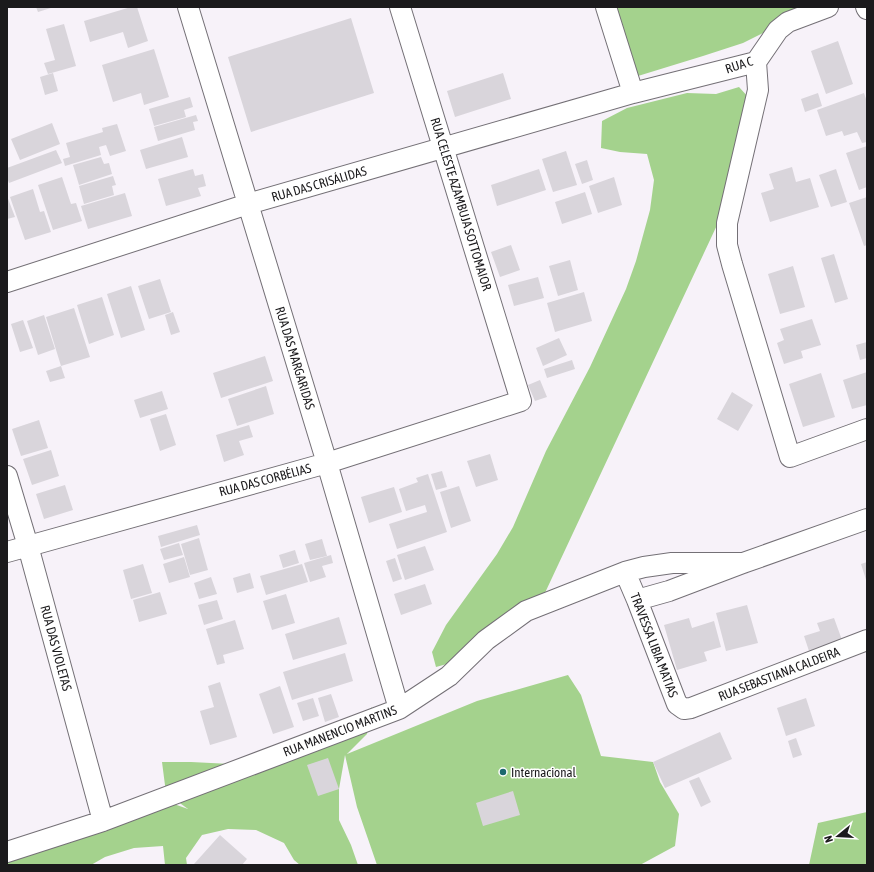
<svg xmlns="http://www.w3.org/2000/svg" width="874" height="872" font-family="'Asap Condensed',sans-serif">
  <rect width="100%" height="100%" fill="#f7f2f9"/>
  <path fill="#a4d28d" d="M616 7H802L765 32 743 43 703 56 638 76Z
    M739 87 750 99 718 223 544 595 454 662 436 667 432 652 446 625 497 554 513 527 546 451 590 367 626 289 636 261 650 210 654 180 647 154 620 152 601 148 602 121 627 108 687 93 716 94Z
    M568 675 581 695 601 756 653 762 660 782 679 814 675 846 640 865H377L357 807 345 755 339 789V820L351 845 358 865H300L294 860 284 843 256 830 228 829 202 835 186 858 187 865H165L163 846 134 848 105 857 91 865H7V853L103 818 126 801 154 797 188 809 166 793 162 762H191L251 765 304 743 331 746 353 728 372 707 367 734 347 754 477 701Z
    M867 812V865H809L818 823Z"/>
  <path fill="#d9d5db" d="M36 7H54L38 12Z
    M131 7H137L148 41 128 48 123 32 90 42 84 21Z
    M351 18 374 93 251 132 228 57Z
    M64 24 76 66 48 74 44 63 55 60 46 29Z
    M838 41 853 84 826 94 811 51Z
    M154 49 169 97 144 105 141 93 113 102 102 65Z
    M53 73 58 91 45 95 40 77Z
    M503 73 511 99 455 117 447 91Z
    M818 93 822 106 805 112 801 99Z
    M864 93 867 102V142L862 143 857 132 844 136 842 131 826 136 817 110Z
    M190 97 193 107 184 110 186 117 154 126 149 109Z
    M196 115 198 121 193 122 195 130 158 141 154 127Z
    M52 123 60 144 20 160 11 139Z
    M117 124 126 151 110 156 106 145 99 147 101 155 65 166 63 159 70 157 66 143 103 132 102 128Z
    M182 137 188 157 146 169 140 150Z
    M867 146V187L859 190 846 153Z
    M56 150 62 163 9 183 7 178V168Z
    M566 151 577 185 553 192 542 159Z
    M101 157 104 164 109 163 112 174 79 185 73 165Z
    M587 160 593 180 582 184 575 164Z
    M792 167 796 182 810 178 819 207 770 222 761 193 774 189 769 174Z
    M193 169 195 176 203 174 206 186 198 188 201 196 166 206 158 179Z
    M539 169 546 190 497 206 491 185Z
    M836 169 847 202 831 207 819 175Z
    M113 176 116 185 112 186 114 195 84 204 79 186Z
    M62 177 71 204 76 203 82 221 53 230 38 185Z
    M614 177 622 205 598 213 589 186Z
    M33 189 40 212 44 211 51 232 25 240 10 197Z
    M585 192 592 214 562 224 555 202Z
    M125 193 132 216 88 229 81 206Z
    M7 196 15 217 7 219Z
    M867 197V245L864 246 849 203Z
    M511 245 520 270 500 277 491 252Z
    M834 254 848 299 835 303 821 258Z
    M570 260 578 290 558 296 549 266Z
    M793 266 805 307 780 314 768 274Z
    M538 277 544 298 514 306 508 285Z
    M160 279 171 312 149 319 138 286Z
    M131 286 145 330 121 338 107 294Z
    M584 292 592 321 555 332 547 303Z
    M102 297 114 335 89 344 77 305Z
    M74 308 90 357 61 366 65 378 50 382 46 371 61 366 46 317Z
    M173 312 180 332 171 335 165 315Z
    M44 315 55 349 38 355 27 321Z
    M812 319 821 345 801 351 803 358 784 364 777 343 784 340 780 329Z
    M23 320 33 348 20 352 11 324Z
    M559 338 567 355 543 366 536 348Z
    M867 342V358L860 360 856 345Z
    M265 356 273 381 221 398 213 373Z
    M572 360 575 369 547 378 544 369Z
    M867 372V405L852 409 843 380Z
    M821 373 835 417 803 427 789 384Z
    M540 380 547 397 535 401 528 385Z
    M266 386 274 414 237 426 228 399Z
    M162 391 168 409 140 418 134 400Z
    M732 392 753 405 738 431 717 419Z
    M166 414 176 445 160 451 150 419Z
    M39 420 48 448 21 456 12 429Z
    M249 425 253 437 239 441 244 455 224 462 216 435Z
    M51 450 59 476 32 485 23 459Z
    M490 454 498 480 476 487 467 461Z
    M442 471 447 487 436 490 431 474Z
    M428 474 447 532 397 549 389 524 427 512 425 505 406 511 399 489 418 482 416 478Z
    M65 485 73 510 44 519 36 494Z
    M459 486 471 521 451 528 440 492Z
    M394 487 402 512 369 523 361 497Z
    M197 525 200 535 161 547 158 536Z
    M199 538 208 570 190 575 181 544Z
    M322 539 327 556 310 560 305 544Z
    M179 543 183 555 164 560 160 549Z
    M425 546 434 570 405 580 397 555Z
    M295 550 299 563 283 568 279 555Z
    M331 555 333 563 322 566 326 577 310 582 304 563Z
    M184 557 190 577 169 583 163 564Z
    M395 558 402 579 393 582 386 561Z
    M867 562V583L861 564Z
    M143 564 152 593 131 599 123 570Z
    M302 564 308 582 266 595 260 576Z
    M250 573 254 588 237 593 233 578Z
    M211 577 217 594 199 599 194 583Z
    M425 584 432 604 401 615 394 594Z
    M160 592 167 614 139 622 133 600Z
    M286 594 295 623 272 630 263 601Z
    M217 600 223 619 204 625 198 605Z
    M747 605 758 643 726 651 716 613Z
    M339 617 347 644 293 660 285 634Z
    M689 618 692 628 714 621 721 647 704 652 707 661 677 670 664 625Z
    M834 618 842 640 809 651 804 636 820 631 817 623Z
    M235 620 244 649 223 655 225 663 217 665 206 629Z
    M345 653 353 681 292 700 283 672Z
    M220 682 237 737 210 745 200 711 214 707 208 686Z
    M280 686 294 727 273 734 259 694Z
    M331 694 339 717 325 722 318 698Z
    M313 698 319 716 303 721 297 703Z
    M806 698 815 726 786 736 777 708Z
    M720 732 732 759 665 788 653 762Z
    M796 738 802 755 793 758 788 741Z
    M328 758 339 789 318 796 307 765Z
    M699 777 711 802 701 807 689 781Z
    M513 791 520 815 483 826 476 803Z
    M220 835 247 859 242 865H196L194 864Z"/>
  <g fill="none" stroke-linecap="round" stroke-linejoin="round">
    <defs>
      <path id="minor" d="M188 7 327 463 399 709
        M606 7 633 93
        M866 7 867 9
        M756 62 758 90 727 223V245L732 264 790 457 867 429
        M7 282 248 204 633 93 756 62 778 30 788 22 828 7
        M7 476 28 546 103 821
        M7 552 327 463 521 401 400 7
        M625 572 637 600 677 704 684 709 691 708 867 640
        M637 600 669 591 743 563 867 519
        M7 852 103 821 399 709 449 676 486 640 526 611 625 572 644 567 672 563H743"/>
    </defs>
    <use href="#minor" stroke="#747076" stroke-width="22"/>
    <use href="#minor" stroke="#fff" stroke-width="20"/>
  </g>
  <circle fill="#1c686e" stroke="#fff" stroke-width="1.5" cx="503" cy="772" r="4"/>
  <g text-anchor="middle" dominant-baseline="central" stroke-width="3" stroke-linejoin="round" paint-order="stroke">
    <g font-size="13" fill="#1b1a1c" stroke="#fff">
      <text transform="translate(739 65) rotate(-18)">RUA C</text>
      <text transform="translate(319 184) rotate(-16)">RUA DAS CRISÁLIDAS</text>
      <text transform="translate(461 204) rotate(73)">RUA CELESTE AZAMBUJA SOTTOMAIOR</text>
      <text transform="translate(295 358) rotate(73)">RUA DAS MARGARIDAS</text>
      <text transform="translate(265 480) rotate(-15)">RUA DAS CORBÉLIAS</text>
      <text transform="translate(654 645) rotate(69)">TRAVESSA LIBIA MATIAS</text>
      <text transform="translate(56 648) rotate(75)">RUA DAS VIOLETAS</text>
      <text transform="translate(779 674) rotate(-21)">RUA SEBASTIANA CALDEIRA</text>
      <text transform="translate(340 731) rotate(-21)">RUA MANENCIO MARTINS</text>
    </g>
    <g font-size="13" fill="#1b1a1c" stroke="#fff" text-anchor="start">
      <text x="511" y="772">Internacional</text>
    </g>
  </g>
  <rect width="874" height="872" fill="none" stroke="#1b1a1c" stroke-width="16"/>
  <g transform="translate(838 836) rotate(252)" stroke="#ffffff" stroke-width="3" paint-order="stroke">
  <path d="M0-3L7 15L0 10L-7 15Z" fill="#1b1a1c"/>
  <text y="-6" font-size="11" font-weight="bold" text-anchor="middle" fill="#1b1a1c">N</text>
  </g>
</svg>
